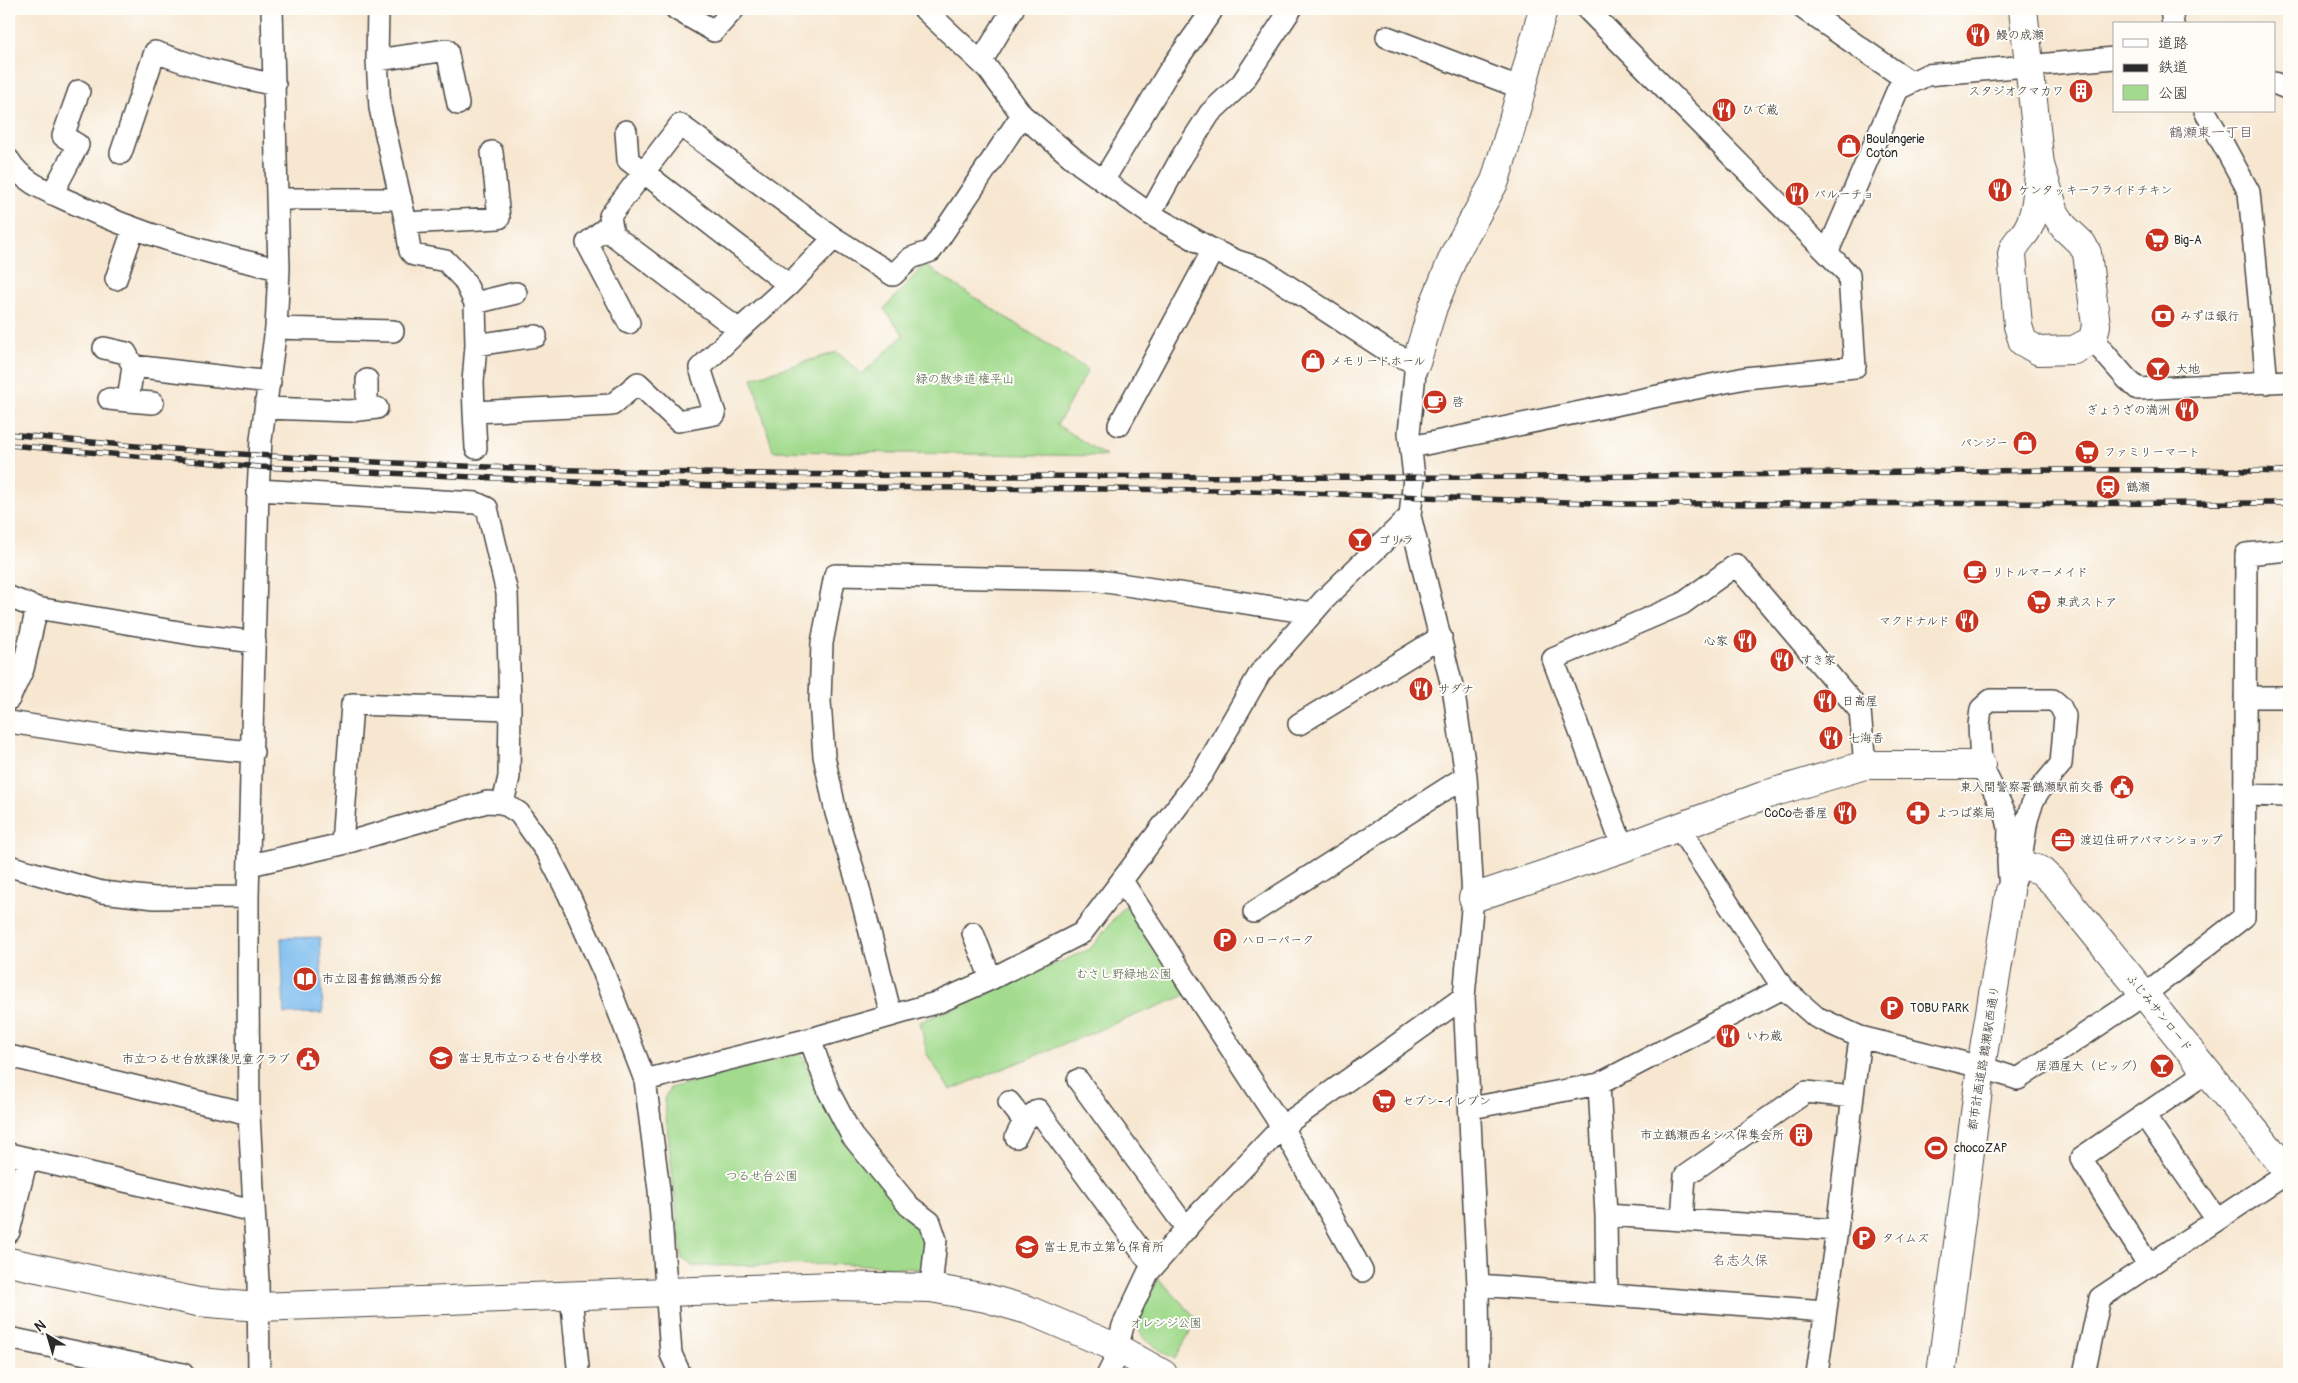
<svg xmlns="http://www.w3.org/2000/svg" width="2298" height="1383" font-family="Pangolin,'Klee One',sans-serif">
  <rect width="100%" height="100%" fill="#fdfcf7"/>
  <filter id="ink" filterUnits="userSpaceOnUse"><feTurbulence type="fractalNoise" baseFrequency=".02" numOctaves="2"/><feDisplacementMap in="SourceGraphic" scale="10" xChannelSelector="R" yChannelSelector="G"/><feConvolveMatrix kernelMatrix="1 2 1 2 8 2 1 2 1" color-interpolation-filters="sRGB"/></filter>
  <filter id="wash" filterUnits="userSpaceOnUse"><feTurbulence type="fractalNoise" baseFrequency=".0096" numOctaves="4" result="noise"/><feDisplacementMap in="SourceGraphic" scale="20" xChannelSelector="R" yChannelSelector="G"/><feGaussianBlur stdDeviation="1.12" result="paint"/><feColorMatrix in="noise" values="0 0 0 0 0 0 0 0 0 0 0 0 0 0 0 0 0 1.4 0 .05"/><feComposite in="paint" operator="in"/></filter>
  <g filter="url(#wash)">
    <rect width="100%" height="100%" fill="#f7e7d1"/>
    <path fill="#a2db8e" stroke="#66835c" d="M924 265 1088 370 1057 425 1106 456 773 451 752 378 837 352 862 374 904 335 884 309Z
      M1133 907 1186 995 950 1090 927 1054 920 1022 1090 949 1123 908Z
      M801 1053 823 1100 922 1228 927 1242 925 1262 918 1269 855 1264 692 1266 682 1259 664 1099 670 1088Z
      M1159 1279 1197 1319 1175 1359C1124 1329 1133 1327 1159 1279Z"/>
    <path fill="#7abcef" stroke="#52748d" d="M320 937 323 1013 284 1014 281 938Z"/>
  </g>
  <g filter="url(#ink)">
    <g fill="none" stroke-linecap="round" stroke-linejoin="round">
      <defs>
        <path id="street" d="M378 9 377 60 380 108 406 223 410 251 414 255 446 261 464 280 475 303 476 345 473 382 474 412 612 405 638 383 678 421 715 414 700 368 739 330
          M676 9 714 31 734 9
          M924 9 988 69 1022 115 1081 165 1150 214 1213 250 1237 261 1262 269 1389 352 1416 363 1409 433 1414 477 1410 516 1454 694 1466 776 1473 898 1464 997 1478 1285 1479 1374
          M1804 9 1910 82
          M2171 9 2173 24
          M1387 37 1521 88
          M377 60 447 50 458 104
          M981 62 1013 9
          M2274 83 2289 89
          M2205 111 2249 192 2267 383
          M626 131 628 160 789 285
          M121 153 155 52 204 69 275 85
          M9 160C22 182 49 192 71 202 140 234 205 253 279 269
          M1103 181 1169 71 1211 12
          M52 194 78 145 63 136 79 91
          M279 199H401
          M1150 214 1181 158 1210 113 1242 83 1291 9
          M406 223 499 218 492 152
          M611 224 587 243 629 323
          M834 238 789 285 739 330 613 235 610 216 680 125 834 238 893 275 911 258 931 251 1022 115
          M1828 251 1898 89 1927 75 2114 58
          M116 279 133 230
          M475 303 516 293
          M276 328 393 331
          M2093 340 2127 379 2138 389 2289 381
          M476 345 536 336
          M104 348 126 353 133 366
          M367 380V409
          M109 399 128 401
          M153 403 128 401 133 366 270 382
          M266 408 350 411 377 408
          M474 412 476 448
          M1119 425 1213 250
          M1411 447 1745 378 1855 367 1849 275 1587 9
          M258 490 476 503 487 508 507 593 510 709 509 777 503 803
          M9 597 37 608 197 635 255 642
          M2245 697H2289
          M9 699 23 669 37 608
          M1991 700H2053L2060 706 2065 716 2061 764 2040 789 2033 801 2027 820 2020 864 2010 891 2008 862 2009 828 2006 815 1981 765 1979 725 1981 709Z
          M9 722 127 740 253 752
          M1299 724 1441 637
          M2245 795 2289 796
          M1678 826 1783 988 1816 1017 1860 1037 1981 1067 2018 1079 2145 994 2244 917 2246 554 2289 550
          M342 844 352 704 510 709
          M1623 848 1553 659 1682 604 1736 565 1860 711 1865 765
          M250 865 342 844 487 802 503 803 519 813 548 854 569 895 603 971 645 1080 659 1190 671 1354 680 1374
          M9 866 102 892 155 898 248 897
          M1122 881 1282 1127 1362 1271
          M1254 912 1466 776
          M973 933 991 979
          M891 1015 858 885 836 813 824 756 820 701 822 643 835 575 1093 580 1312 613
          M810 1039 829 1092 852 1136 909 1206 930 1222 936 1240 931 1288
          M9 1056 249 1114
          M645 1080 810 1039 939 1002 991 979 1082 933 1202 774 1260 673 1324 600 1410 516
          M1078 1080 1187 1229
          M1009 1102 1024 1121
          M1471 1108 1599 1084
          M2144 1115 2217 1220
          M1016 1137 1024 1121 1038 1110 1153 1267
          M9 1154 253 1211
          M1606 1215 1837 1230
          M1682 1220 1685 1176 1806 1092 1852 1097
          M9 1232 27 1158
          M2149 1266 2081 1158 2207 1072
          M1478 1285 1825 1311
          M1607 1293 1606 1215 1599 1084 1783 988
          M571 1295 578 1367 577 1374
          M9 1338 183 1374
          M259 1374 258 1281 249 1114 248 983V897L258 490 261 440 276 328 279 269 272 9
          M1108 1374 1113 1364 1123 1326 1148 1273 1197 1216 1282 1127 1464 997
          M1817 1374 1837 1230 1860 1037
          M2084 1374 2100 1298 2289 1172"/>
        <path id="secondary" d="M2023 9 2040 165 2055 213 2064 227 2082 244 2087 253 2096 325 2093 340 2074 350 2039 351 2023 342 2018 326 2012 254C2014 242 2023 238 2028 228 2038 210 2037 185 2040 165
          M1416 363 1433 307 1455 253 1495 181 1511 128 1543 9
          M2020 864 2040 870 2053 882 2289 1173
          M1473 898 1623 848 1768 794 1865 765H1981
          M9 1262 198 1302 258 1307 834 1286 931 1288 986 1298 1028 1310 1117 1348 1163 1374
          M1941 1374 1981 1067 2010 891"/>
      </defs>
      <use href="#street" stroke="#4a4744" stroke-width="24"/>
      <use href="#secondary" stroke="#4a4744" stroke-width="30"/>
      <use href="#street" stroke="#fff" stroke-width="21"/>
      <use href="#secondary" stroke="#fff" stroke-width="28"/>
      <defs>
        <path id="rail" d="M9 434C340 469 672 475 1005 476 1215 476 1426 479 1636 476 1854 474 2071 466 2289 472
          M9 445 260 467 579 482 722 486 1220 490 1623 504 2289 503"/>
      </defs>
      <use href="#rail" stroke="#2b2b2b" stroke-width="5.5"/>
      <use href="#rail" stroke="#fdfcf7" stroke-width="4" stroke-dasharray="11" stroke-linecap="butt"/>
    </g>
  </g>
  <defs>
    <symbol id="restaurant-disc" viewBox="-11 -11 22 22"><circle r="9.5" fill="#c8321e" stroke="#fdfcf7"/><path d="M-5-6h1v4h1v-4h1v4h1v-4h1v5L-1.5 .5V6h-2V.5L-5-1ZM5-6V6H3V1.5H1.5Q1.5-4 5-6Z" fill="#fff"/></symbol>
    <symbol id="building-disc" viewBox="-11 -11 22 22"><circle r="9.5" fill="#c8321e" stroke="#fdfcf7"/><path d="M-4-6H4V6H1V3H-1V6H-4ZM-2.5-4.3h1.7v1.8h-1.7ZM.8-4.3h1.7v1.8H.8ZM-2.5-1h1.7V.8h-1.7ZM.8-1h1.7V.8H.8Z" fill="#fff"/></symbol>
    <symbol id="shop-disc" viewBox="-11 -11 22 22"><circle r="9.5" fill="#c8321e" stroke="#fdfcf7"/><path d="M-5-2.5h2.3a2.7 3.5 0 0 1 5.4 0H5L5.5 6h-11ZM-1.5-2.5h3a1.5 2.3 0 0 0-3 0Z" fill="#fff"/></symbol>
    <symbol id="supermarket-disc" viewBox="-11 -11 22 22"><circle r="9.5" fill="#c8321e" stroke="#fdfcf7"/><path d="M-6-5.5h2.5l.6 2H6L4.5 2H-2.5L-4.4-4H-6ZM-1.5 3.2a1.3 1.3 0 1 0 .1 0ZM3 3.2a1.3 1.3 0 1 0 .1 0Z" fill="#fff"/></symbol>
    <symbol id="bank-disc" viewBox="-11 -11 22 22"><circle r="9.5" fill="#c8321e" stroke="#fdfcf7"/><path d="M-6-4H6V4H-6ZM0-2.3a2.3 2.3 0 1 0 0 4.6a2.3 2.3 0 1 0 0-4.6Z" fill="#fff"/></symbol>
    <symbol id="bar-disc" viewBox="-11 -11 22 22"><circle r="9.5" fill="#c8321e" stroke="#fdfcf7"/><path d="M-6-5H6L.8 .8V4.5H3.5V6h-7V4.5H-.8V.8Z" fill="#fff"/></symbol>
    <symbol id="cafe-disc" viewBox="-11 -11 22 22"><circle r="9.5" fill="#c8321e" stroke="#fdfcf7"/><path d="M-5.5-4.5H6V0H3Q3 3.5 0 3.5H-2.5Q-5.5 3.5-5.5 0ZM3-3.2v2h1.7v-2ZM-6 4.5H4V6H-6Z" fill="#fff"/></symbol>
    <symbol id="station-disc" viewBox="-11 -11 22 22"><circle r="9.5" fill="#c8321e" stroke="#fdfcf7"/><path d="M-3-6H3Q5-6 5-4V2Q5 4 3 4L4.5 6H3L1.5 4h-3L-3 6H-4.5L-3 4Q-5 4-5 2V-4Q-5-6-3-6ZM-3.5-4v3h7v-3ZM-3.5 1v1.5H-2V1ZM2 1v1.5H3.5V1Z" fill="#fff"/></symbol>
    <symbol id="civic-disc" viewBox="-11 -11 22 22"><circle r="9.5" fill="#c8321e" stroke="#fdfcf7"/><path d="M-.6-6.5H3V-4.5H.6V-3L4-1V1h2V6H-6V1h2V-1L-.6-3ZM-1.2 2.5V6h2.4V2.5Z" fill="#fff"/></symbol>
    <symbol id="pharmacy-disc" viewBox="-11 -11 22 22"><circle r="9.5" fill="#c8321e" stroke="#fdfcf7"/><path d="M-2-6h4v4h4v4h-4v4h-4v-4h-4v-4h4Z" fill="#fff"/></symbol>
    <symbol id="office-disc" viewBox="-11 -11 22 22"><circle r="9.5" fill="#c8321e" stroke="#fdfcf7"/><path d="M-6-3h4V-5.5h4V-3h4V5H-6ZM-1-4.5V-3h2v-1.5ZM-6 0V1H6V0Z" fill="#fff"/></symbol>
    <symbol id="parking-disc" viewBox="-11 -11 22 22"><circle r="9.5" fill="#c8321e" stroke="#fdfcf7"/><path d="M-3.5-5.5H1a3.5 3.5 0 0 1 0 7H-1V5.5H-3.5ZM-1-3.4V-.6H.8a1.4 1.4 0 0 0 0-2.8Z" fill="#fff"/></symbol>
    <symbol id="library-disc" viewBox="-11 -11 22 22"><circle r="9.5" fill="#c8321e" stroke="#fdfcf7"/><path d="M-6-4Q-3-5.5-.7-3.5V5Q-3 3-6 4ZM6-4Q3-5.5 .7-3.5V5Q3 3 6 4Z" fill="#fff"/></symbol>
    <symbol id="school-disc" viewBox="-11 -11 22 22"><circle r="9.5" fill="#c8321e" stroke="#fdfcf7"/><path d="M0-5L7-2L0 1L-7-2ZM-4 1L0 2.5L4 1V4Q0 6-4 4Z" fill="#fff"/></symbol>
    <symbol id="stadium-disc" viewBox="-11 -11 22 22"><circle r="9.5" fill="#c8321e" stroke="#fdfcf7"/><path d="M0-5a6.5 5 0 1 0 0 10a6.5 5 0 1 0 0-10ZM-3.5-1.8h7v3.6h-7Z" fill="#fff"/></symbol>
  </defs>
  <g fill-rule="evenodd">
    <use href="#restaurant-disc" x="1964" y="21" width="28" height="28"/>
    <use href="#building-disc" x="2067" y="77" width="28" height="28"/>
    <use href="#restaurant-disc" x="1710" y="96" width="28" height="28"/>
    <use href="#shop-disc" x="1835" y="132" width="28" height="28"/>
    <use href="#restaurant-disc" x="1986" y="176" width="28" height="28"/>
    <use href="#restaurant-disc" x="1783" y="180" width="28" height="28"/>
    <use href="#supermarket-disc" x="2143" y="226" width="28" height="28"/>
    <use href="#bank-disc" x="2149" y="302" width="28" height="28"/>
    <use href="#shop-disc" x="1299" y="347" width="28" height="28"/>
    <use href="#bar-disc" x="2144" y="355" width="28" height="28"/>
    <use href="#cafe-disc" x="1421" y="388" width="28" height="28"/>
    <use href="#restaurant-disc" x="2173" y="396" width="28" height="28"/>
    <use href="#shop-disc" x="2011" y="429" width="28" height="28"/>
    <use href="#supermarket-disc" x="2073" y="438" width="28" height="28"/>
    <use href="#station-disc" x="2094" y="473" width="28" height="28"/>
    <use href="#bar-disc" x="1346" y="526" width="28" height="28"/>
    <use href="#cafe-disc" x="1961" y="558" width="28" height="28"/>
    <use href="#supermarket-disc" x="2025" y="588" width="28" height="28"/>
    <use href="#restaurant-disc" x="1953" y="607" width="28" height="28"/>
    <use href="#restaurant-disc" x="1731" y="627" width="28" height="28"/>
    <use href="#restaurant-disc" x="1768" y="646" width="28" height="28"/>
    <use href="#restaurant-disc" x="1407" y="675" width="28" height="28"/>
    <use href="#restaurant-disc" x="1811" y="687" width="28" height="28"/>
    <use href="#restaurant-disc" x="1817" y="724" width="28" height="28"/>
    <use href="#civic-disc" x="2108" y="773" width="28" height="28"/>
    <use href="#restaurant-disc" x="1831" y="799" width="28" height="28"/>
    <use href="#pharmacy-disc" x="1904" y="799" width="28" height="28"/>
    <use href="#office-disc" x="2049" y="826" width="28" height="28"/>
    <use href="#parking-disc" x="1211" y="926" width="28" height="28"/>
    <use href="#library-disc" x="291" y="965" width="28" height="28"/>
    <use href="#parking-disc" x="1878" y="994" width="28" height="28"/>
    <use href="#restaurant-disc" x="1714" y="1022" width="28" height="28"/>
    <use href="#school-disc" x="427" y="1044" width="28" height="28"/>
    <use href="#civic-disc" x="294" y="1045" width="28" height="28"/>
    <use href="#bar-disc" x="2148" y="1052" width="28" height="28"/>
    <use href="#supermarket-disc" x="1370" y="1087" width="28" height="28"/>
    <use href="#building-disc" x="1787" y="1121" width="28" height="28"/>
    <use href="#stadium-disc" x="1922" y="1134" width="28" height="28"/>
    <use href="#parking-disc" x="1850" y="1224" width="28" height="28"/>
    <use href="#school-disc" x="1013" y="1233" width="28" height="28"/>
  </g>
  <g text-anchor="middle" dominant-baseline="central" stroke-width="4" stroke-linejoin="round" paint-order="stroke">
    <g font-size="12" fill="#2b2b2b" stroke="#fdfcf7" text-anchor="start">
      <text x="1996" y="35">鰻の成瀬</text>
      <text x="2064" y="91" text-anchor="end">スタジオクマカワ</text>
      <text x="1742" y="110">ひで蔵</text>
      <text x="1866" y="139">Boulangerie<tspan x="1866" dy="14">Coton</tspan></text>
      <text x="2018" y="190">ケンタッキーフライドチキン</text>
      <text x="1814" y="194">バルーチョ</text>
      <text x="2174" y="240">Big-A</text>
      <text x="2180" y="316">みずほ銀行</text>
      <text x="1330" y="361">メモリードホール</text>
      <text x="2176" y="369">大地</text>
      <text x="1452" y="402">啓</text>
      <text x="2170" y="410" text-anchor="end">ぎょうざの満洲</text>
      <text x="2008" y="443" text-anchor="end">パンジー</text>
      <text x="2104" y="452">ファミリーマート</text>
      <text x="2126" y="487">鶴瀬</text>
      <text x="1378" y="540">ゴリラ</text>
      <text x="1992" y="572">リトルマーメイド</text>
      <text x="2056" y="602">東武ストア</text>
      <text x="1950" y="621" text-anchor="end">マクドナルド</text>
      <text x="1728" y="641" text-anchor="end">心家</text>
      <text x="1800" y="660">すき家</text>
      <text x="1438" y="689">サダナ</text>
      <text x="1842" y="701">日高屋</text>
      <text x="1848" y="738">七海香</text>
      <text x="2104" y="787" text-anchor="end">東入間警察署鶴瀬駅前交番</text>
      <text x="1828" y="813" text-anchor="end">CoCo壱番屋</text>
      <text x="1936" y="813">よつば薬局</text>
      <text x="2080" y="840">渡辺住研アパマンショップ</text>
      <text x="1242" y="940">ハローパーク</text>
      <text x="322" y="979">市立図書館鶴瀬西分館</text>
      <text x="1910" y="1008">TOBU PARK</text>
      <text x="1746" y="1036">いわ蔵</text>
      <text x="458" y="1058">富士見市立つるせ台小学校</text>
      <text x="290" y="1059" text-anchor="end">市立つるせ台放課後児童クラブ</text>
      <text x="2144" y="1066" text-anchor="end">居酒屋大（ビッグ）</text>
      <text x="1402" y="1101">セブン-イレブン</text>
      <text x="1784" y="1135" text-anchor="end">市立鶴瀬西名シス保集会所</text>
      <text x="1954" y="1148">chocoZAP</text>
      <text x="1882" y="1238">タイムズ</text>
      <text x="1044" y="1247">富士見市立第６保育所</text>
    </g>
    <g font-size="12" fill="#4f6049" stroke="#fdfcf7">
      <text x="965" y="379">緑の散歩道 権平山</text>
      <text x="1124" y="974">むさし野緑地公園</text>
      <text x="762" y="1176">つるせ台公園</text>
      <text x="1166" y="1323">オレンジ公園</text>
    </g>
    <g font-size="12" fill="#2b2b2b" stroke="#fdfcf7">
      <text transform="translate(2159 1013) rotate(51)">ふじみサンロード</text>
      <text transform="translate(1984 1058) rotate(-81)">都市計画道路 鶴瀬駅西通り</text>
    </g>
    <g font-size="14" fill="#64525e" stroke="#fdfcf7">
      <text x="2211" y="132">鶴瀬東一丁目</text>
      <text x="1740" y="1260">名志久保</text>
    </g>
  </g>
  <rect width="2298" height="1383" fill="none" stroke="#fdfcf7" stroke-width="30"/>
  <rect x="2113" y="22" width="162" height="90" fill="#fdfcf7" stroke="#a9a8a5"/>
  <rect x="2123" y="39" width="25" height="8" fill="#ffffff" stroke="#a9a8a5"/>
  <text x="2158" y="48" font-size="15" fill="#2b2b2b">道路</text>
  <rect x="2123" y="64" width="25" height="8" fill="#2b2b2b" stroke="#a9a8a5"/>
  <text x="2158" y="72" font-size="15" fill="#2b2b2b">鉄道</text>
  <rect x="2123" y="85" width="25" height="15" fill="#a2db8e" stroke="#a9a8a5"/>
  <text x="2158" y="98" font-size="15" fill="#2b2b2b">公園</text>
  <g transform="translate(48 1336) rotate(322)" stroke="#fdfcf7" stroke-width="4" paint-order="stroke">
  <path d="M0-4L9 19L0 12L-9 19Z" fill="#2b2b2b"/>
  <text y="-8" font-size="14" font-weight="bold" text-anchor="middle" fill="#2b2b2b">N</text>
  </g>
</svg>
